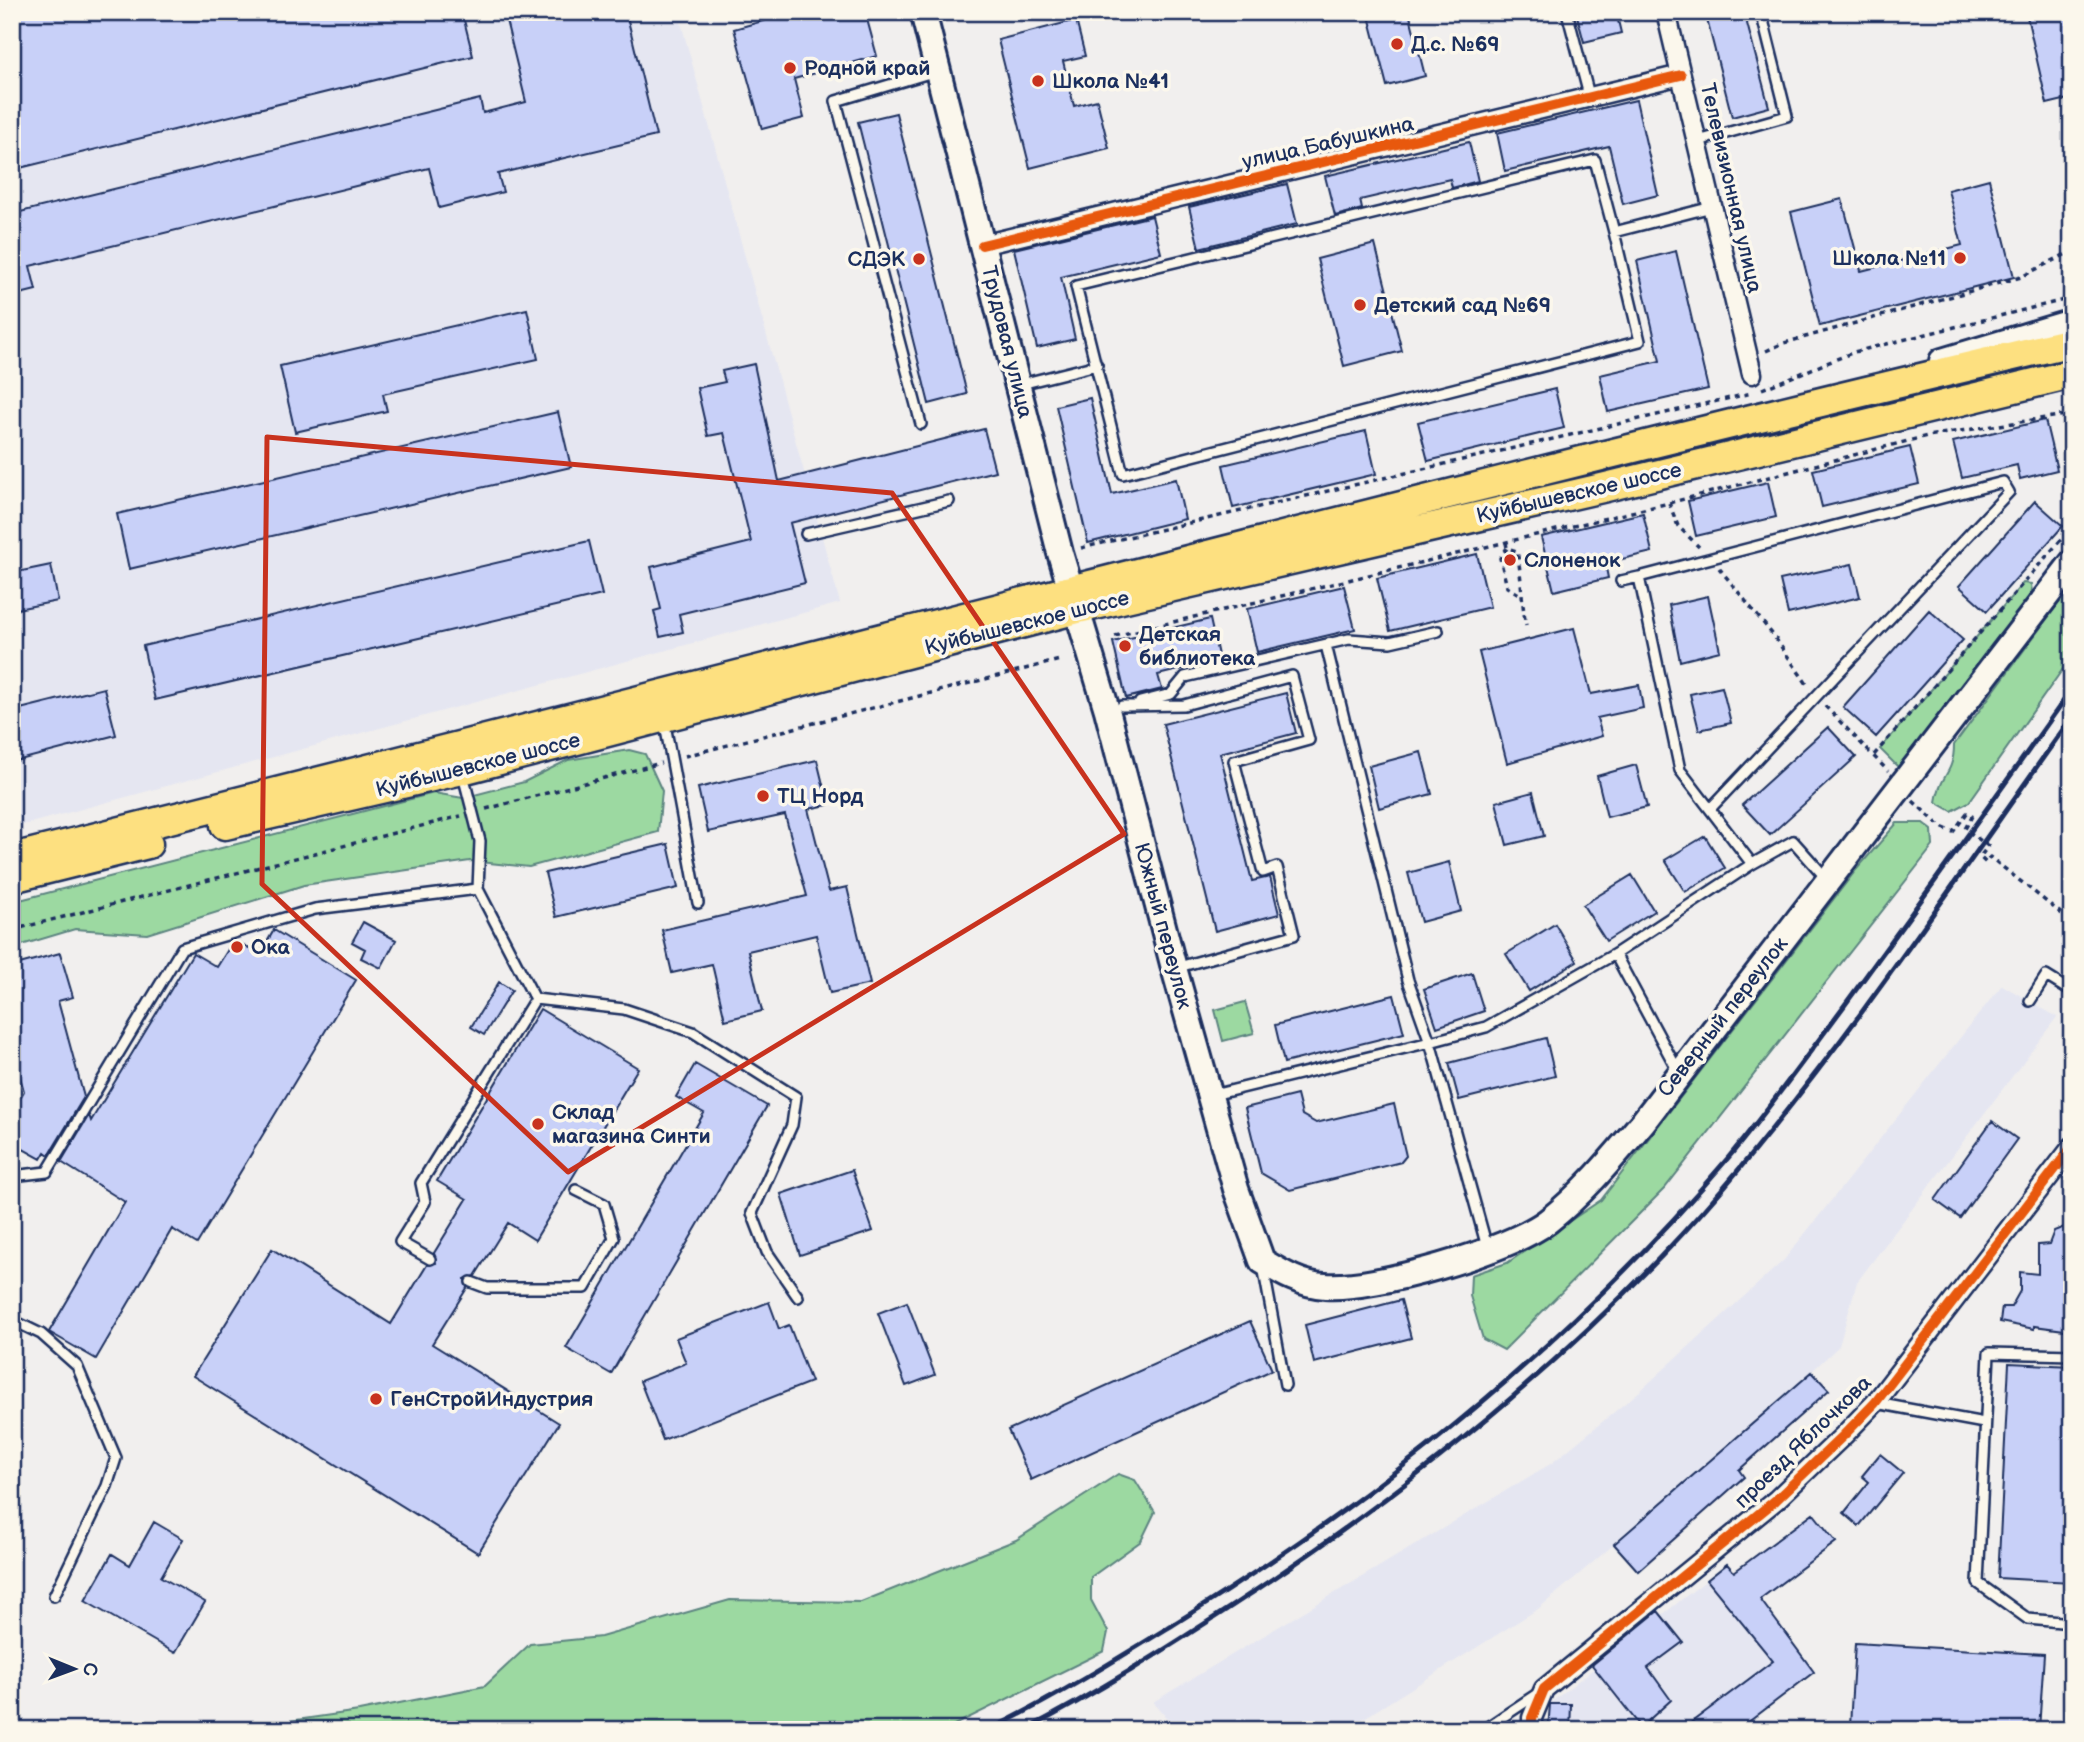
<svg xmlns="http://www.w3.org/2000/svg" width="2084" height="1742" font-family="'Balsamiq Sans',sans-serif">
  <rect width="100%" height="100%" fill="#f1efee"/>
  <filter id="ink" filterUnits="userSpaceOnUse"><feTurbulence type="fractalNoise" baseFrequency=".0143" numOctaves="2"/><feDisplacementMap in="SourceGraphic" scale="14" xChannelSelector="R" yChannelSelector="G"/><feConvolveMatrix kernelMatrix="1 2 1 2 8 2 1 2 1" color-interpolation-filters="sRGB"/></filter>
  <g filter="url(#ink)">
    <path fill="#e5e6f1" d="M12 12H678L840 603 12 828Z
      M2002 985 2057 1017 1857 1282 1839 1346 1744 1434 1538 1609 1345 1730H1177L1153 1702 1552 1463 1640 1391 1784 1260Z
      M1727 1564 1814 1672 1737 1730H1548L1549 1704Z"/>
    <path fill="#9cd9a1" stroke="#5c8480" stroke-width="2" d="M2023 583 2031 584 2032 593 1898 767 1880 749Z
      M2072 585V656L1969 802 1952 811 1936 802C1940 774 1954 775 1954 745Z
      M629 750 645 754 662 791 658 832 529 867 470 861 304 885 147 934 75 929 12 948V902L434 793 463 798 524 782 568 760Z
      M1897 823H1923L1932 830 1933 846 1665 1188 1504 1350 1483 1339 1470 1296 1471 1275 1507 1263 1601 1200 1856 870Z
      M1245 1002 1254 1033 1223 1041 1215 1010Z
      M1118 1474 1135 1480 1155 1512 1141 1541 1091 1577V1600L1108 1632 1104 1651 944 1730H227L359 1711 485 1686 530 1644 601 1637 730 1600 861 1602 1016 1540Z"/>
    <path fill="#c8d0f8" stroke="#1b2f5e" stroke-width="2" d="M12 12H462L473 56 12 170V135L20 134 12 102Z
      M504 12H626L656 136 498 174 503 192 439 208 429 168 30 266 36 290 12 296V214L480 99 483 113 526 102Z
      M796 12H865L877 56 794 79 804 118 762 129 734 29Z
      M1368 12H1409L1425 76 1387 86Z
      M1576 12H1616L1621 33 1584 42Z
      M1705 12H1744L1769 107 1732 117Z
      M2026 12H2072V98L2047 104Z
      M1076 20 1085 56 1063 61 1074 106 1097 100 1109 148 1030 168 998 40Z
      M1636 100 1658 195 1623 204 1609 146 1505 171 1497 133Z
      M896 113 967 394 929 404 858 122Z
      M1469 142 1478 181 1452 188 1450 179 1360 200 1362 209 1335 216 1325 176Z
      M1989 179 2014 277 1820 326 1791 212 1842 199 1861 271 1962 245 1948 190Z
      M1287 184 1297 224 1199 248 1189 207Z
      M1152 216 1161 253 1061 277 1075 339 1037 348 1014 249Z
      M1375 244 1402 351 1344 366 1317 259Z
      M1676 251 1708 389 1608 412 1600 375 1660 361 1637 261Z
      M527 309 538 359 383 394 387 411 295 432 280 366Z
      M754 364 779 481 984 429 995 471 790 523 805 583 679 614 683 632 660 637 654 611 661 609 651 567 751 542 724 433 708 436 697 388 725 382 722 371Z
      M1555 389 1564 428 1428 461 1418 422Z
      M1090 398 1112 494 1176 479 1185 519 1088 543 1056 406Z
      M558 412 571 467 129 569 117 514Z
      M2045 420 2057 470 2020 479 2017 465 1962 478 1953 442Z
      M1366 431 1376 474 1233 508 1223 465Z
      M1910 447 1919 484 1822 507 1813 470Z
      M1768 482 1776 517 1696 536 1688 501Z
      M2035 501 2063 526 1987 611 1959 586Z
      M1643 513 1652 552 1605 563 1608 578 1554 591 1541 537Z
      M589 541 602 595 155 700 143 646Z
      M1477 554 1490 607 1390 631 1377 578Z
      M1852 564 1860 597 1788 614 1780 580Z
      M51 565 58 601 12 610V573Z
      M1344 586 1355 629 1257 652 1247 609Z
      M1708 596 1720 651 1680 661 1669 605Z
      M1929 610 1963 640 1876 737 1843 707Z
      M1210 619 1219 660 1158 675 1162 689 1126 698 1113 642Z
      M1574 628 1591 694 1639 685 1643 708 1597 718 1602 736 1507 763 1479 652Z
      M1722 687 1731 723 1699 730 1690 694Z
      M104 688 116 735 12 762V711Z
      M1286 693 1296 733 1220 753 1252 881 1270 877 1279 914 1215 931 1163 724Z
      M1828 727 1856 757 1770 835 1742 805Z
      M1421 752 1432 794 1379 808 1369 766Z
      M817 760 828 805 808 809 829 891 847 887 870 984 830 993 816 935 748 951 762 1011 725 1020 712 964 672 973 662 930 807 896 785 815 708 832 698 788Z
      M1636 765 1647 807 1607 817 1597 776Z
      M1533 792 1544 836 1507 845 1496 802Z
      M1705 836 1725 868 1685 892 1665 860Z
      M668 844 678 888 556 917 545 873Z
      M1449 862 1461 911 1421 922 1408 873Z
      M1632 875 1654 911 1606 941 1583 905Z
      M363 922 396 940 381 968 361 958 365 949 352 942Z
      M1555 924 1577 961 1529 991 1506 954Z
      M274 930 356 980 197 1244 172 1229 96 1359 49 1332 125 1202 61 1162 89 1115 91 1121 193 953 217 967 234 940 260 954Z
      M60 953 73 997 58 1001 84 1097 49 1155 45 1152 41 1159 12 1143V1112L24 1091 12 1048V966Z
      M1472 973 1484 1011 1437 1027 1424 989Z
      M499 982 512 990 484 1035 471 1027Z
      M1394 995 1404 1033 1284 1063 1275 1025Z
      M540 1009 638 1068 535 1240 508 1223 475 1276 465 1279 467 1288 432 1344 559 1423 478 1553 193 1376 272 1249 391 1324 427 1265 436 1263 434 1253 467 1199 437 1181Z
      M1546 1038 1555 1076 1459 1100 1449 1063Z
      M695 1064 767 1106 611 1374 566 1348 704 1113 676 1097Z
      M1297 1095 1302 1115 1316 1123 1394 1104 1406 1156 1401 1162 1290 1190 1261 1173 1245 1108Z
      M1992 1121 2017 1139 1960 1218 1935 1200Z
      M852 1170 873 1231 800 1255 781 1194Z
      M2072 1224V1331L2034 1326V1329L2000 1322 2002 1307H2011L2020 1291V1272L2038 1274V1245L2049 1244 2054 1231Z
      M1401 1300 1411 1338 1314 1363 1305 1325Z
      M769 1302 779 1329 789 1325 811 1382 663 1440 640 1381 686 1363 676 1338Z
      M907 1302 935 1375 906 1386 878 1313Z
      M1250 1321 1272 1370 1031 1480 1008 1430Z
      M2009 1363 2072 1366V1582L1998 1578Z
      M1812 1372 1829 1390 1739 1470 1744 1477 1638 1571 1614 1544Z
      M1880 1454 1903 1473 1859 1526 1844 1513 1869 1482 1862 1476Z
      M1813 1513 1836 1542 1760 1599 1814 1672 1738 1730H1681L1773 1661 1707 1580 1727 1564 1734 1572Z
      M154 1522 183 1539 161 1577 205 1602 175 1653 85 1601 112 1554 130 1565Z
      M1658 1611 1683 1642 1648 1668 1671 1700 1641 1727 1592 1665Z
      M1855 1643 2044 1654 2039 1730H1934L1850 1725Z
      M1550 1704H1571L1570 1730H1548Z"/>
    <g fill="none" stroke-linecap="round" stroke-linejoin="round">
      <defs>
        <path id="lane" d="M1567 12 1590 99
          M1698 141 1787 116 1761 12
          M1614 232 1640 341 1123 474 1076 286 1595 160 1614 232 1712 207
          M1021 384 1097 365
          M921 424 836 101 936 71
          M806 534 949 501
          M1621 581 1639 577
          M1140 702 1171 694 1185 677 1349 639 1390 642 1438 631
          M1122 706 1184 705 1292 676 1309 740 1234 761 1263 872 1277 867 1294 935 1175 968
          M664 719 698 903
          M1710 809 2009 492 2003 482 1639 577 1680 770 1752 864
          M1615 954 1679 1073
          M535 999 624 1009 693 1032 796 1097 792 1125 752 1213 767 1252 798 1297
          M2030 1001 2046 976 2072 992
          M1213 1095 1430 1042 1408 980 1326 645
          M12 1176 47 1172 182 948 315 909 478 889 480 841 463 775
          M1487 1247 1430 1042 1486 1027 1615 954 1752 864 1793 841 1826 878
          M430 1259 400 1242 425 1202 421 1183 535 999 478 889
          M1263 1266 1285 1385
          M471 1282 487 1288H585L614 1238 604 1204 576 1190
          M12 1320 41 1334 77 1366 116 1458 107 1486 54 1596
          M2072 1355 1989 1353 1978 1583 2028 1619 2072 1623
          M1876 1403 1984 1423
          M1483 1730 1540 1692"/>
        <path id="street" d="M1666 12 1752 374
          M982 245 1681 75
          M1532 1730V1718L1544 1689 1776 1500 1844 1435 1875 1403 2072 1147"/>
        <path id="secondary" d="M923 12 1060 553 1107 710 1174 968 1236 1189 1262 1261C1282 1273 1302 1285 1325 1286 1374 1290 1509 1251 1548 1221 1584 1193 1613 1157 1643 1122L2072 563
          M1942 361 2072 322"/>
        <path id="primary" d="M225 825 462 770 1078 609 1602 488 2072 374
          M12 858C699 689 1383 504 2072 342
          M12 878 148 844"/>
      </defs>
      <use href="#lane" stroke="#1b2f5e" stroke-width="14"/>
      <use href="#street" stroke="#1b2f5e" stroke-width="23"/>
      <use href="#secondary" stroke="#1b2f5e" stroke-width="30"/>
      <use href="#primary" stroke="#1b2f5e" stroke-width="33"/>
      <path stroke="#1b2f5e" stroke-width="3.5" stroke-dasharray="5 5" stroke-linecap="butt" d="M1766 351 1784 343 2021 277 2072 251
        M1762 389 1854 352 2072 298
        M1669 503 1678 526 1699 547
        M1506 542 1507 548 1517 551C1522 577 1521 600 1526 625
        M1081 548 1752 393
        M1507 548 1500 558 1507 587 1519 594
        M1719 568 1773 635 1809 687
        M1115 636 1669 503 1927 436 2072 414
        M1825 706 1888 771
        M1874 755 2072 527
        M685 756 1060 660
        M1913 801 1941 827 1953 832 1967 813 1972 816 1965 829 1988 846 1980 857 1986 863 1990 857 2072 922
        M486 809 661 763
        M12 930 461 816"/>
      <use href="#lane" stroke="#fbf7ec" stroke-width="9"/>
      <use href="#street" stroke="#fbf7ec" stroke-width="18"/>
      <use href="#secondary" stroke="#fbf7ec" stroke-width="24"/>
      <use href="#primary" stroke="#fde080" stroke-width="28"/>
      <path stroke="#1b2f5e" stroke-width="5" d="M989 1730C1053 1699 1114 1661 1174 1624 1380 1497 1571 1342 1728 1158 1769 1109 1806 1057 1844 1006 1921 901 1997 795 2072 689
        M1025 1730C1097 1693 1166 1649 1235 1604 1414 1487 1583 1351 1724 1187 1850 1039 1959 875 2072 717"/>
      <defs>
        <path id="cycleway" d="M982 245 1681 75
          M1532 1730V1718L1544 1689 1776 1500 1844 1435 1875 1403 2072 1147"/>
      </defs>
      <use href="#cycleway" stroke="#fbf7ec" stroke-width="15"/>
      <use href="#cycleway" stroke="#e8590c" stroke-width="10"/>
    </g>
  </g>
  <path fill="none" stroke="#c8321e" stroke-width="5" stroke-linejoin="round" d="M267 437 892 493 1124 834 568 1172 262 884Z"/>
  <g fill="#c8321e" stroke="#fbf7ec" stroke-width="2.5">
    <circle cx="1397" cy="44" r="7"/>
    <circle cx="790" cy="68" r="7"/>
    <circle cx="1038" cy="81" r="7"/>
    <circle cx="1960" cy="258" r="7"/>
    <circle cx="919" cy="259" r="7"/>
    <circle cx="1360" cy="305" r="7"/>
    <circle cx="1510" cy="560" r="7"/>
    <circle cx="1125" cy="646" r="7"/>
    <circle cx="763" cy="796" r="7"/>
    <circle cx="237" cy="947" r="7"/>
    <circle cx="538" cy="1124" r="7"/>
    <circle cx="376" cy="1399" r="7"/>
  </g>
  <g text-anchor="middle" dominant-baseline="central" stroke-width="7" stroke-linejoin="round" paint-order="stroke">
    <g font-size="21" font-weight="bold" fill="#1b2f5e" stroke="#fbf7ec" text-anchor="start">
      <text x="1411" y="44">Д.с. №69</text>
      <text x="804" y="68">Родной край</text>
      <text x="1052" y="81">Школа №41</text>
      <text x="1946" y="258" text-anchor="end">Школа №11</text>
      <text x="905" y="259" text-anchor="end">СДЭК</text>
      <text x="1374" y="305">Детский сад №69</text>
      <text x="1524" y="560">Слоненок</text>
      <text x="1139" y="634">Детская<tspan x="1139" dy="24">библиотека</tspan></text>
      <text x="777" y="796">ТЦ Норд</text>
      <text x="251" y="947">Ока</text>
      <text x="552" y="1112">Склад<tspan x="552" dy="24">магазина Синти</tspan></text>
      <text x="390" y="1399">ГенСтройИндустрия</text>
    </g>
    <g font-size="21" fill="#1b2f5e" stroke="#fbf7ec">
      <text transform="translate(1328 143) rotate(-13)">улица Бабушкина</text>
      <text transform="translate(1731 188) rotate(77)">Телевизионная улица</text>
      <text transform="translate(1007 342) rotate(76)">Трудовая улица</text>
      <text transform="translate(1579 493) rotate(-13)">Куйбышевское шоссе</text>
      <text transform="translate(1027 623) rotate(-14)">Куйбышевское шоссе</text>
      <text transform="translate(478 765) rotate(-14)">Куйбышевское шоссе</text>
      <text transform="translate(1163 926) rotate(75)">Южный переулок</text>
      <text transform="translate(1723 1017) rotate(-52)">Северный переулок</text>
      <text transform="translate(1803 1442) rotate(-44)">проезд Яблочкова</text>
    </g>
  </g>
  <rect width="2084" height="1742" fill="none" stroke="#fbf7ec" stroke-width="42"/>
  <rect x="21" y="21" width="2042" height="1700" fill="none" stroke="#1b2f5e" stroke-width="2.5" filter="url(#ink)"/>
  <g transform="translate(74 1669) rotate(91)" stroke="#fbf7ec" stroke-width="5" paint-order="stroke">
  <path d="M0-5L12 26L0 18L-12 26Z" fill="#1b2f5e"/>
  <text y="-10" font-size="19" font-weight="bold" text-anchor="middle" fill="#1b2f5e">С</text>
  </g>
</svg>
